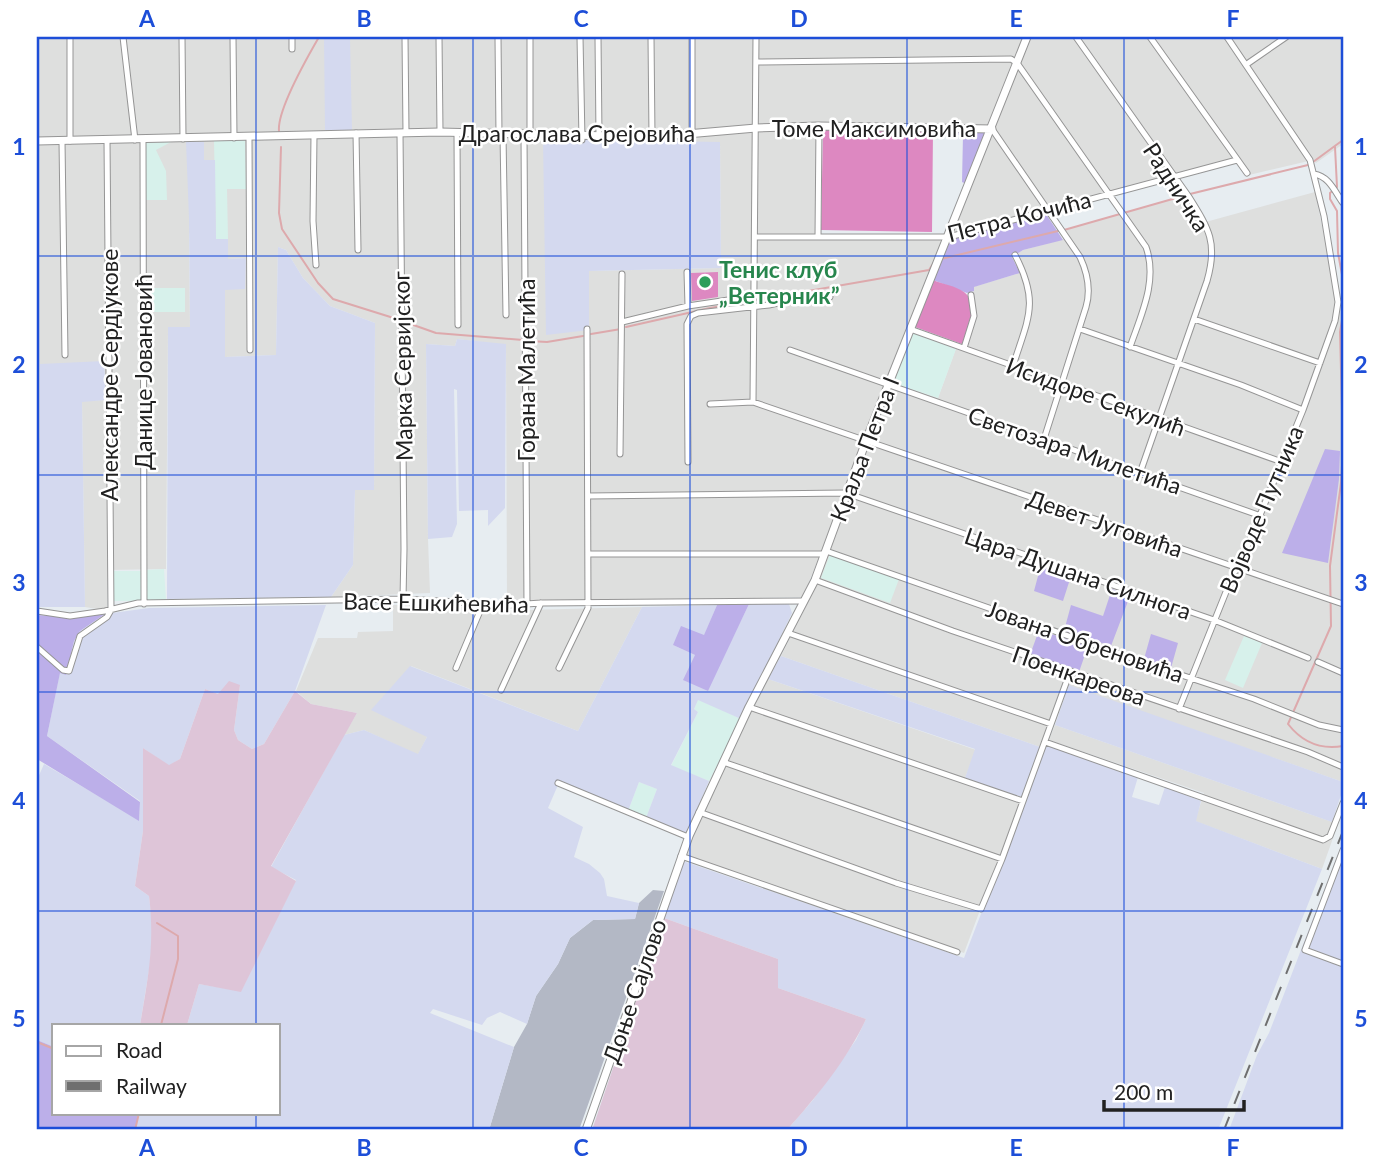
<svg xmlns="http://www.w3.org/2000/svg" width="1380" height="1167" font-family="Lato,sans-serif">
  <rect width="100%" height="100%" fill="#e7edf1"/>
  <path fill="#dedfde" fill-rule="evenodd" d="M37 37H1025L990 127 817 122 816 238 945 240 803 597 507 603 506 345 457 339 455 346 426 344 428 539 430 593 331 597 353 565 355 490H374L375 323 330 306 303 278 286 250 278 247 276 355 225 357V290L245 258 228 259 189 233 190 327 168 328 166 569 108 570 107 608 97 609 85 607 82 401 106 400 104 361 40 438H37ZM720 142 721 268 589 271Z
    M1030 37H1343V144L1316 163 1313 160 1249 175 1238 159 951 235Z
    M1315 192 1332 273 1343 306V782L1063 684 1040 747 781 656 811 596 893 383 938 398 958 343 962 344 971 309 968 293 974 291 973 287 1020 273 1012 257 1023 250 1068 238 1064 230 1184 196 1202 223Z
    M393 605H446L490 611 642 607 578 731 411 666 427 737 418 755 364 730 344 735 357 713 311 704 296 691 318 638H357L358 632 393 631Z
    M768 679 976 750 965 778 1022 797 964 953 685 857 710 792Z
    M1055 725 1338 824 1322 869 1195 821 1204 793 1049 740Z"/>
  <path fill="#d7f1eb" d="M245 140 246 189H227L228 239H216L214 141Z
    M171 142 156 150 166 171 167 200H143V143Z
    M145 288H185V312H145Z
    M912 333 956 349 938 398 893 383Z
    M830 554 899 579 890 603 821 578Z
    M164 569 166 600H146L145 570Z
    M114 571H142V601H114Z
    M1244 636 1262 643 1243 688 1225 680Z
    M698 699 741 719 709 781 671 766 698 712 694 709Z
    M639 782 657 789 646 818 628 811Z"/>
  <path fill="#b3b8c5" d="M653 890 664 891 579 1130H489L514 1047 527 1024 536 996 558 964 570 938 593 920 635 919 639 903Z"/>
  <path fill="#d4d9ef" d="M324 37H350L352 130H325Z
    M543 139 720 142 721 268 589 271V330L546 335Z
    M186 142H204V160H215L216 239H228V259L246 258 245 289 225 290V357L276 355 278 247 286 250 303 278 330 306 375 323 374 490H355L353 565 331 597 167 599 168 327H190L189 218Z
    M457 339 506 344 505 508 488 526V510L459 511 457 390 454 389 457 524 452 537 428 539 426 344 455 346Z
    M104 361 106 400 82 402 85 607H37V438H40V364Z
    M749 604H789L792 613 741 719 698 700 694 709 698 712 671 765 709 781 687 833 646 818 657 789 639 782 628 811 557 780 556 784 558 785 548 808 583 827 574 857 589 864 600 873 604 879 607 896 639 903 635 919 593 920 570 938 558 964 536 996 527 1024 500 1012 487 1018 482 1025 433 1009 430 1013 514 1047 489 1130H135L139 1113H278V1025H187L199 984 241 991 296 880 271 867 344 735 364 730 418 754 427 737 371 710 410 666 578 731 642 607 717 605 704 636 673 645 695 655 707 691Z
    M326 605 295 691 264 744 252 749 238 740 234 730 240 685 218 694 205 689 180 759 169 766 143 748V831L135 886 149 896 153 931 150 964 140 1025H54V1047L37 1040V780L44 764 139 820 140 801 47 736 60 672 66 674 74 641 80 631 105 614 149 608Z
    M781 656 1040 747 1022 797 965 778 975 749 768 679Z
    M1069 685 1343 782V789L1332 822 1055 725Z
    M1046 745 1138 777 1132 797 1159 805 1165 787 1201 801 1196 821 1322 869 1218 1130H787L813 1100 856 1040 866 1019 778 988V959L664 918 683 861 964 958Z
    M1343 841V1130H1229L1257 1055 1269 1033Z"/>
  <path fill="#bcafe9" d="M951 129 986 131 966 184 962 182 963 135 951 134Z
    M1046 214 1063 240 1023 250 1012 257 1020 273 974 287V291L967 293 933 280 951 239Z
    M1325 449 1340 451 1339 479 1328 563 1282 553Z
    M1041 565 1071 576 1063 601 1034 591Z
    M1112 589 1130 596 1111 646 1064 631 1071 605 1103 616Z
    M749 604 708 691 683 680 695 655 673 645 681 626 704 635 717 605Z
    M105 614 80 631 74 641 66 675 60 673 47 736 140 802 139 821 37 759V615L66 617Z
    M1039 630 1088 646 1079 672 1030 655Z
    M1151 634 1178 643 1171 668 1144 659Z
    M37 1040 54 1047V1113H139L135 1130H37Z"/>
  <path fill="#dec5d8" d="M229 681 240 685 234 730 238 740 252 749 264 744 295 691 311 704 357 713 271 866 296 881 241 992 199 984 187 1025H140C148 978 155 944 149 896L135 886 143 831V748L169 765 180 759 205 689 218 694Z
    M664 918 778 959V988L866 1019C847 1060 817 1096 787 1130H592Z"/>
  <path fill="#dd88c1" d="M823 130 933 131 932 232 821 230Z
    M718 272V297L692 301 691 273Z
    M933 280C942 284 956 286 964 292 980 304 967 330 962 344L915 327Z"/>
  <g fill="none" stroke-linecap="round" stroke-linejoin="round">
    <path stroke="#dda9ac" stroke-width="2" d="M279 131C277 111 308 56 319 37
      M281 147 279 213 282 229 318 283 333 299 400 320
      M1335 147 1337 187 1330 193V199L1337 211 1338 253 1343 280
      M1313 162 1343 140
      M1064 230 1190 194 1308 165
      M941 259 1058 231
      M1343 314 1340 332 1343 448 1341 483 1330 566 1331 626 1288 724C1302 742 1320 750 1343 746
      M405 322 436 333 523 340
      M626 327 710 308 929 270 936 259
      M591 334 621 329
      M529 341 547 342 583 336
      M157 923 178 936V959L161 1025
      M37 1042 54 1049
      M135 1130 139 1113"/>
    <defs>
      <path id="minor" d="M70 37V141
        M123 37 135 140
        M182 37 183 139
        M233 37 234 138
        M292 37V49
        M405 37 406 133
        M439 37 440 132
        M498 37 499 135
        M530 37V135
        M580 37 582 140
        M598 37 599 137
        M651 37 652 137
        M692 37V134
        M1076 37 1189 197C1209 229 1218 243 1207 281L1140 473
        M1150 37 1247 173
        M756 62 1011 59 1017 63 1146 247C1158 281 1141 315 1130 347
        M1247 64 1286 37
        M992 129 1080 257C1087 272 1091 290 1086 307L1044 439
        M356 133 358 250
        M400 133 404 549 403 599
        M457 133 458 325
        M314 135 313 221 316 265
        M503 135 506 315
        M524 135 527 605
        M249 138 250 350
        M143 140 144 604
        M62 141 65 355
        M1314 174C1329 176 1335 192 1343 203
        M755 237H949L1237 160
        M818 237 819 126
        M687 272 688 306
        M1194 319 1320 363
        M622 322 688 306 755 296
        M910 329 1282 462
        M1080 329 1241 385 1303 410
        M964 348 974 316 971 295
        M790 350 1261 516
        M1013 366C1028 318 1040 303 1015 255
        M753 402 756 37
        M710 404 753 402 1343 604
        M620 454 622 274
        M688 462 687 324 691 316 698 313 769 305 818 294 830 297
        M588 496 846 493 1214 620 1308 658
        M826 551 1160 668 1254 699 1319 725 1343 730
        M589 554H825
        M815 580 953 631 1308 752 1343 767
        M37 611 70 616 105 611 138 603 403 599 458 602 498 606 541 603 804 601
        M788 633 1051 724
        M37 647 63 670 69 671 80 636 107 617 111 610 107 140
        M1318 662 1343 673
        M456 668 483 604
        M559 668 588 608 587 329
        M501 690 541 603
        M749 707 1023 801
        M1179 709 1234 572 1238 569 1303 410 1335 321 1338 302 1324 216 1310 160 1227 37
        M1045 742 1323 840 1330 836 1343 803
        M723 762 1002 859
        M558 783 688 837
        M699 812 896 883 981 909 1002 859 1070 672
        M1343 850 1305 950 1343 964
        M681 856 957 952"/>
      <path id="tertiary" d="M37 141 440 132 652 137 756 128 819 126 992 129
        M586 1130 689 836 749 707 815 580 869 433 1027 37"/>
    </defs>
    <use href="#minor" stroke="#959595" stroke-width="7"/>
    <use href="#tertiary" stroke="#959595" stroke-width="9"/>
    <use href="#minor" stroke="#fff" stroke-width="5"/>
    <use href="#tertiary" stroke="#fff" stroke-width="7"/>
    <path stroke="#6f6f6f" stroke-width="2" stroke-dasharray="14 14" stroke-linecap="butt" d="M1224 1130 1343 831"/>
  </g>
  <path fill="none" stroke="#1d4ed8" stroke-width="2" stroke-opacity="0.55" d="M256 37V1025M473 37V1130M690 37V1130M907 37V1130M1124 37V1130M37 256H1343M37 475H1343M37 692H1343M37 911H1343M256 1113V1130"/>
  <circle fill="#2e9e5b" stroke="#fff" stroke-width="2.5" cx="705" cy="282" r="7"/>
  <g text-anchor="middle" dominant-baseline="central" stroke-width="5" stroke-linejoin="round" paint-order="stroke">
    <g font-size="23" fill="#212121" stroke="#fff">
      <text x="874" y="128">Томе Максимовића</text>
      <text x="577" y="133">Драгослава Срејовића</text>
      <text transform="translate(1177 187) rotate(57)">Радничка</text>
      <text transform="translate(1019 216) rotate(-14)">Петра Кочића</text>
      <text transform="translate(402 366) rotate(-91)">Марка Сервијског</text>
      <text transform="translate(526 370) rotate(-90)">Горана Малетића</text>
      <text transform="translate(143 372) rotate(-90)">Данице Јовановић</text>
      <text transform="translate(109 375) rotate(-90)">Александре Сердјукове</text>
      <text transform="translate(1096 396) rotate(20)">Исидоре Секулић</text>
      <text transform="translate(864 449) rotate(-69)">Краља Петра I</text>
      <text transform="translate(1075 450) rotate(19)">Светозара Милетића</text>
      <text transform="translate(1261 509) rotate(-67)">Војводе Путника</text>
      <text transform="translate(1105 523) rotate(19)">Девет Југовића</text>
      <text transform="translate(1078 573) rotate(19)">Цара Душана Силнога</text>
      <text transform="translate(436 602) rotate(1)">Васе Ешкићевића</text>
      <text transform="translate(1085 641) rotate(19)">Јована Обреновића</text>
      <text transform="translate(1079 675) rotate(19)">Поенкареова</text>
      <text transform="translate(634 991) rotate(-71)">Доње Сајлово</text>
    </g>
    <g font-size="23" font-weight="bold" fill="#27864d" stroke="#fff" text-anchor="start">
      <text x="719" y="269">Тенис клуб<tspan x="719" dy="26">„Ветерник”</tspan></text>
    </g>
  </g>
  <rect width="1380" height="1167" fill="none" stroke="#ffffff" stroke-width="77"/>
  <rect x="52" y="1024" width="228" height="91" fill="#ffffff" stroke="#a6a6a6" stroke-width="2"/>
  <rect x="66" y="1046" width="35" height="10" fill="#ffffff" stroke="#a6a6a6" stroke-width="2"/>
  <text x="116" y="1058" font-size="21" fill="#212121">Road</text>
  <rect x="66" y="1081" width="35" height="10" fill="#6f6f6f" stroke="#a6a6a6" stroke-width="2"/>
  <text x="116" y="1094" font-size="21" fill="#212121">Railway</text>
  <path d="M1104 1100v10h140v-10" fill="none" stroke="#212121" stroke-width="3.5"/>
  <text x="1114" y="1100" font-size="21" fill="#212121" stroke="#ffffff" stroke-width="5" paint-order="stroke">200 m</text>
  <rect x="38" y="38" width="1304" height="1090" fill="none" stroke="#1d4ed8" stroke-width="2.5"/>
  <g font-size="23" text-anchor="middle" font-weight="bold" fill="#1d4ed8">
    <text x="147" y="27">A</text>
    <text x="364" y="27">B</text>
    <text x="581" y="27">C</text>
    <text x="799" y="27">D</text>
    <text x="1016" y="27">E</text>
    <text x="1233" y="27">F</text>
    <text x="19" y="155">1</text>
    <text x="1361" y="155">1</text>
    <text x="19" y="373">2</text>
    <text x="1361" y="373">2</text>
    <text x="19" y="591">3</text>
    <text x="1361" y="591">3</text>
    <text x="19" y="809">4</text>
    <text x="1361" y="809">4</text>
    <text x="19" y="1027">5</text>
    <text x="1361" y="1027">5</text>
    <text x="147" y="1156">A</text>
    <text x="364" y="1156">B</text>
    <text x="581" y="1156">C</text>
    <text x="799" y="1156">D</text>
    <text x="1016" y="1156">E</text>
    <text x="1233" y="1156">F</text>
  </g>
</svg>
